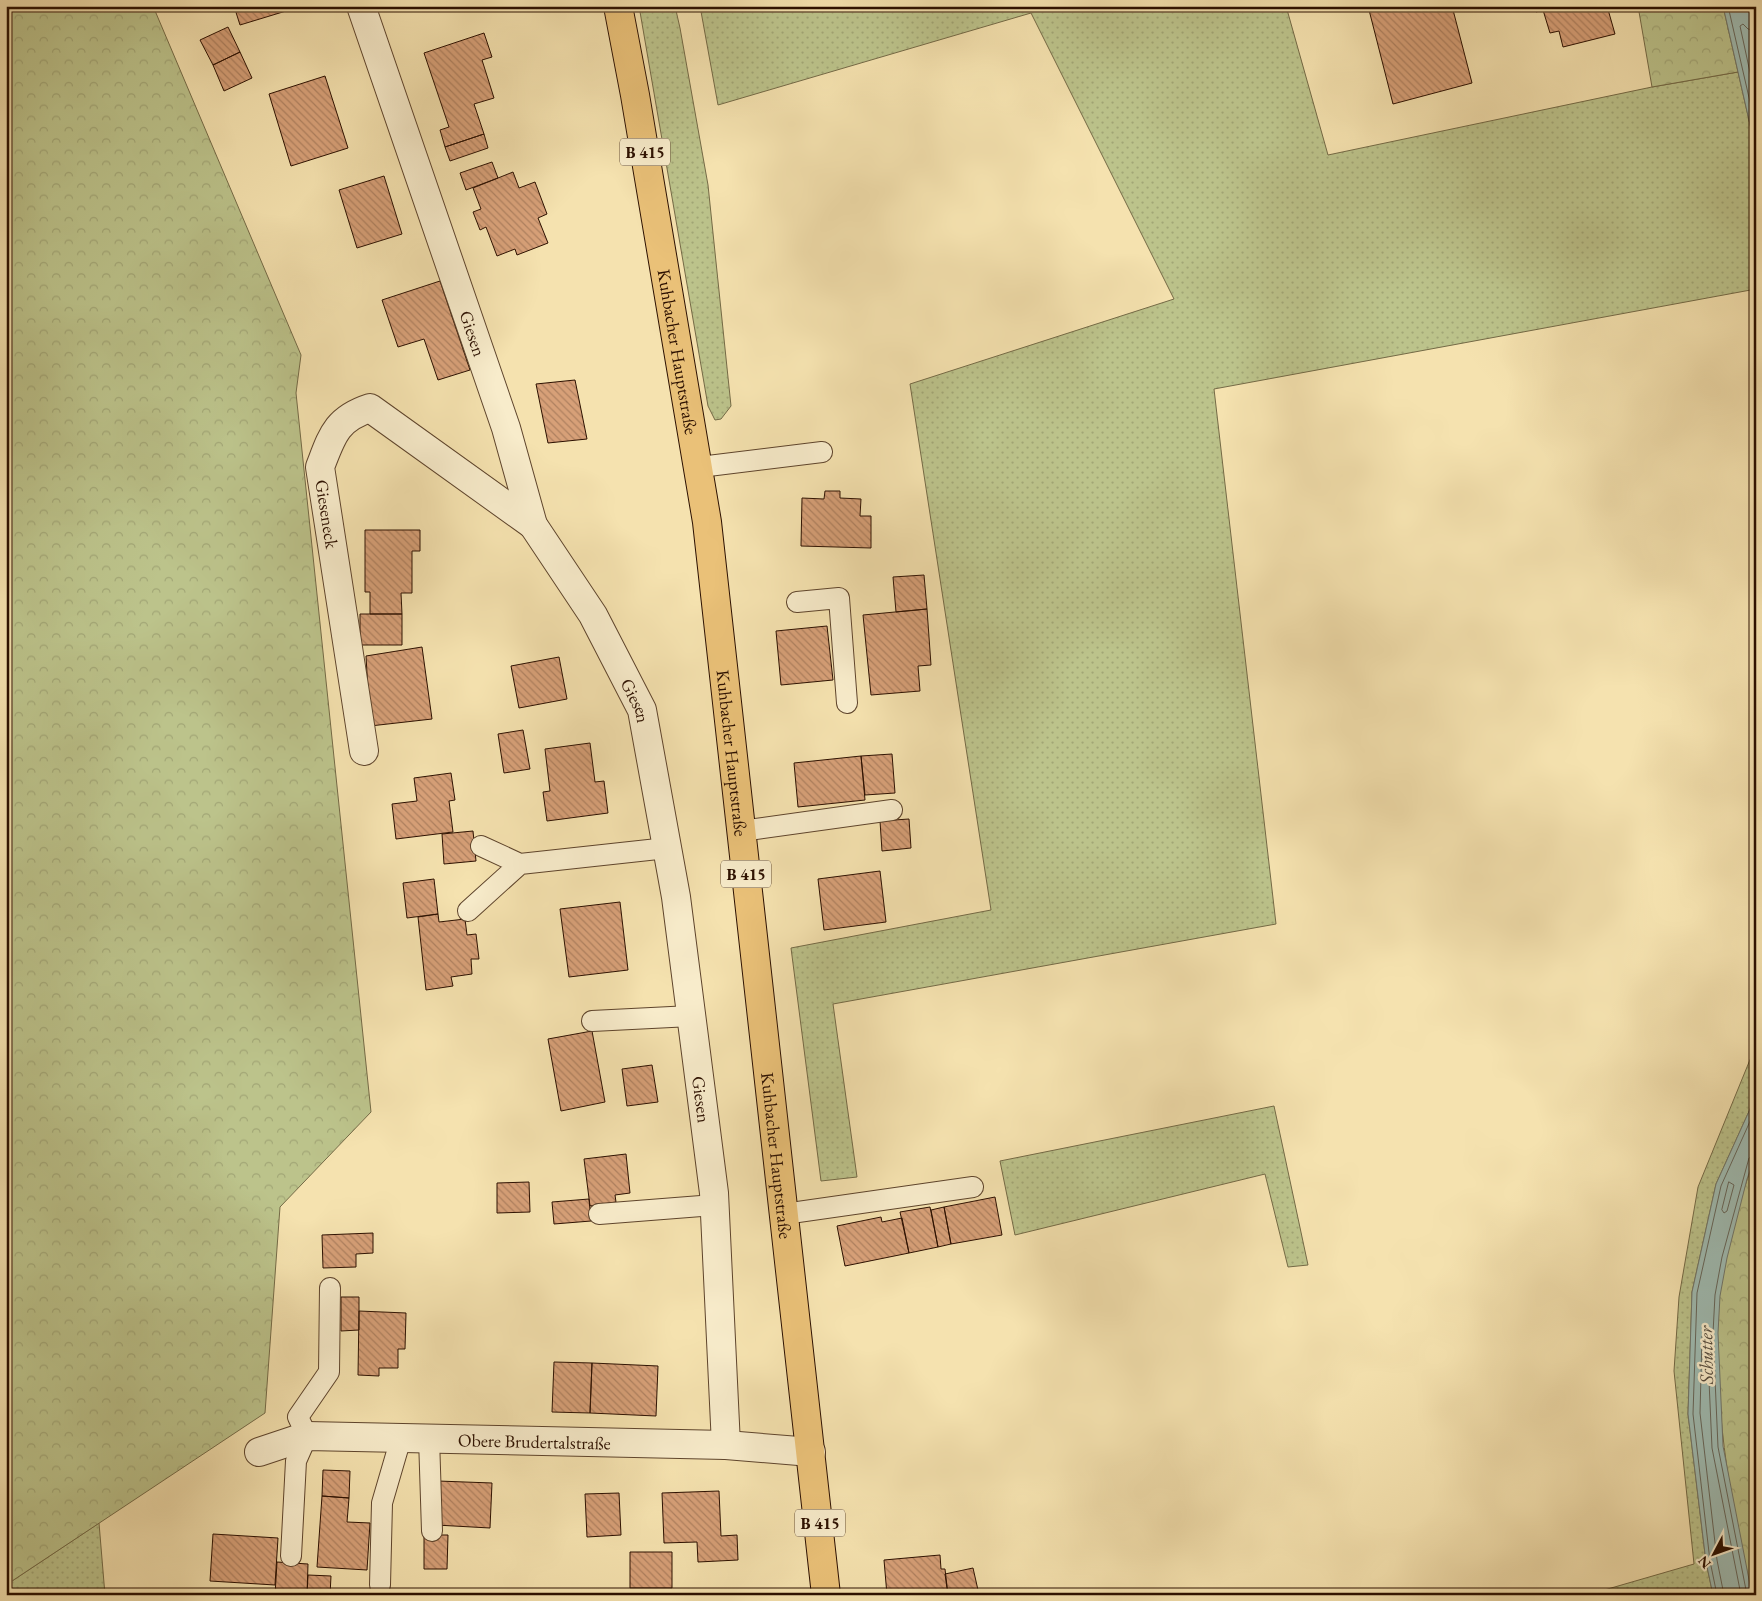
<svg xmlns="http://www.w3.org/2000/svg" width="1762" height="1601" font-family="'EB Garamond',serif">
  <defs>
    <pattern id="green-dots" width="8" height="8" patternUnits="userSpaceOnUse" patternTransform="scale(1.25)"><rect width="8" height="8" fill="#bcc38b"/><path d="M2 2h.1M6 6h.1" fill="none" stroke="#a2a676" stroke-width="1.8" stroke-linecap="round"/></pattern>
    <pattern id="forest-crowns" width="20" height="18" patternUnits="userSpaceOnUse" patternTransform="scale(1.25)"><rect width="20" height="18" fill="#bcc38b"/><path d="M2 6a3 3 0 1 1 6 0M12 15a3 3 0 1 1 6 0" fill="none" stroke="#a2a676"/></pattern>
    <pattern id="building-back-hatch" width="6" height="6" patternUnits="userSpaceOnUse" patternTransform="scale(1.25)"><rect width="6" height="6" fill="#d7a078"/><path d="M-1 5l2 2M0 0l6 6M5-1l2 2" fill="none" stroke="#af8160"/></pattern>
  </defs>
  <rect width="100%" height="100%" fill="#f5e2af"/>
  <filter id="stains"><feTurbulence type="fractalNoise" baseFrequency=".004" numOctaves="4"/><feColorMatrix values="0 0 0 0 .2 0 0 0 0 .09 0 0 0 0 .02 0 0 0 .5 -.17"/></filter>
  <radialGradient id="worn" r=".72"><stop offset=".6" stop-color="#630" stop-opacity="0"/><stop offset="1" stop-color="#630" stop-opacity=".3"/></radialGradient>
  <path fill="url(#green-dots)" stroke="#746a46" d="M639 6H675L680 28 708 185 731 406 721 419 715 420 708 406Z
    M700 6H1286L1328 155 1652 87 1738 72 1756 151V289L1214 389 1276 924 833 1004 857 1177 821 1181 791 948 991 910 910 384 1174 299 1031 13 718 105Z
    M1756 1045V1096L1716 1184 1692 1292 1688 1414 1706 1562 1713 1595H1587L1694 1564 1674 1371 1679 1297 1698 1187Z
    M1274 1106 1308 1265 1288 1267 1265 1174 1015 1235 1000 1161Z
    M99 1523 105 1595H6V1585Z"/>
  <path fill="url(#forest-crowns)" stroke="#746a46" d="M6 6H153L301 355 296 393 371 1112 280 1207 265 1413 6 1585Z
    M1638 6H1723L1738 72 1652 87Z
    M1756 1154V1595H1752C1729 1499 1712 1397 1719 1297 1723 1253 1741 1196 1756 1154Z"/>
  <path fill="#9fbcb3" stroke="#71776b" d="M1723 6H1750L1756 29V151Z
    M1756 1096V1154L1747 1179 1727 1258 1720 1296 1718 1333 1723 1446 1752 1595H1713L1706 1562 1688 1414 1692 1292 1716 1184Z"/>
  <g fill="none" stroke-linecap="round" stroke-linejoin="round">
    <path stroke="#66665a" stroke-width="1" d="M1728 6 1756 128
      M1756 31 1748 29 1743 24 1740 26 1756 100
      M1729 1182 1734 1185 1727 1211 1724 1213 1722 1210Z
      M1717 1595 1710 1561 1693 1414 1697 1293 1721 1186 1756 1108
      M1724 1595 1717 1560 1700 1413 1702 1336 1704 1334 1707 1336 1712 1448 1741 1595
      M1747 1595 1718 1447 1713 1333 1715 1295 1722 1257 1749 1158 1756 1155"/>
  </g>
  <path fill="url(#building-back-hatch)" stroke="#2c1000" d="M234 6H284L286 11 240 25Z
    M1368 6H1452L1472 83 1393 104Z
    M1534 6H1607L1615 34 1563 47 1559 31 1550 33 1543 10 1536 12Z
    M228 27 240 52 213 65 200 40Z
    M484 33 492 57 482 60 494 98 474 104 484 134 445 147 440 130 449 127 424 53Z
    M240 52 252 78 224 91 213 65Z
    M325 76 348 148 291 166 269 94Z
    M484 134 488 148 450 161 445 147Z
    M492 162 498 178 466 190 460 173Z
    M513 172 519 188 535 182 547 214 538 218 548 243 517 255 515 249 497 256 486 227 480 230 473 212 481 209 473 188Z
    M384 176 402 234 357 248 339 190Z
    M440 281 470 370 438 380 424 339 398 347 382 300Z
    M575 380 587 439 548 443 536 384Z
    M825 491H840V498L861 499 860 516H871V548L801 546 802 498 824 499Z
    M365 530H420V551H412V593H401L402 614H370V592H365Z
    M924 575 927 609 896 612 893 577Z
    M927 609 931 665 918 666 920 691 871 695 863 615Z
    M360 614H402V645H360Z
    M827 626 833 680 781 685 776 631Z
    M422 647 432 719 370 726 366 656Z
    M559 657 567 699 519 708 511 666Z
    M523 730 530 769 504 773 498 734Z
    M590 743 595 782 604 781 608 813 547 821 543 792 550 791 545 749Z
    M892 754 895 793 865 795 861 756Z
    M861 756 865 800 798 807 794 763Z
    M451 773 455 800 449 801 453 832 396 839 392 804 417 801 414 778Z
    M909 819 911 848 882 851 880 821Z
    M473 831 476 861 444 864 442 834Z
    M880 871 886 922 824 930 818 879Z
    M434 879 438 914 407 918 403 883Z
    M620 902 628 970 569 977 560 909Z
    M438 914 439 922 465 919 467 935 476 934 479 959H471L472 974 451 977 453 986 426 990 418 917Z
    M592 1031 605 1102 561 1111 548 1039Z
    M652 1065 658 1102 627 1106 622 1069Z
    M626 1154 630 1193 615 1195 616 1202 590 1206 584 1159Z
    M529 1182 530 1212 497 1213V1183Z
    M995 1197 1002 1235 951 1244 944 1207Z
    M589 1199 591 1221 554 1224 552 1202Z
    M930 1207 938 1247 909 1253 900 1212Z
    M944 1207 951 1244 938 1247 931 1210Z
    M881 1217 882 1222 902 1218 909 1253 845 1266 837 1226Z
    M373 1233V1253L356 1254V1267L323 1268 322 1235Z
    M341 1297H359V1330L341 1331Z
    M359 1311 406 1313 405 1349H398V1368H379V1376L358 1375Z
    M554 1362 592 1363 590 1413 552 1412Z
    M592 1363 658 1366 656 1416 590 1413Z
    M323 1470 350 1471 349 1498 322 1496Z
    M438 1481 492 1483 490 1528 436 1525Z
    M719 1491 721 1536 737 1535 738 1560 698 1562 697 1542 664 1543 662 1493Z
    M619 1493 621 1535 587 1537 585 1494Z
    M322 1496 349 1498 347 1522 370 1523 367 1570 317 1567Z
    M213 1534 278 1538 275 1585 210 1581Z
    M424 1535H448L447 1569H424Z
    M630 1552H672V1588H630Z
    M940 1555 941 1569H945L948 1595H887L884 1560Z
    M277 1562 308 1564 307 1595H275Z
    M973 1568 978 1590 948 1595 945 1574Z
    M308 1575 331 1576 330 1595H307Z"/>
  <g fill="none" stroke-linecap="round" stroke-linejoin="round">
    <defs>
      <path id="service" d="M700 467 822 452
        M797 602 839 598 847 703
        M741 831 892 810
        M481 846 520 864 667 848
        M468 911 520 864
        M592 1021 691 1016
        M599 1214 714 1205
        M784 1214 973 1187
        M429 1438 432 1531
        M291 1556 296 1461 307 1436 298 1417 329 1372 330 1288
        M380 1585 382 1503 401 1438"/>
      <g id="minor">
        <path id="s1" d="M361 6 506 428 533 525 593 615 642 710 676 897 714 1193 726 1445"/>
        <path d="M364 751 320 467C332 436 336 419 370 408L533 525"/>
        <path id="s2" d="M259 1452 307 1436 726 1445 811 1452"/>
      </g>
      <g id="primary">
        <path id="s3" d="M618 6 635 95 707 522 826 1595"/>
      </g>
    </defs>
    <use href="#service" stroke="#5e442c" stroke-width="22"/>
    <use href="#minor" stroke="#5e442c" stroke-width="30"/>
    <use href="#primary" stroke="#2c1000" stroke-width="30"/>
    <use href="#service" stroke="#f8eccb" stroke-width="20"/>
    <use href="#minor" stroke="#f8eccb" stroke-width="28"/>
    <use href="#primary" stroke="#eac178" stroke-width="28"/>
  </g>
  <g text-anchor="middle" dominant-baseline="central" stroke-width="5" stroke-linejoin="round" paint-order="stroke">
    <g fill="#f8eccb" stroke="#69523d" stroke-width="1">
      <rect x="620" y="138.5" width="50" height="27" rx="4"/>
      <rect x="721" y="860.5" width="50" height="27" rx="4"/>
      <rect x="795" y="1509.5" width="50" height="27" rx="4"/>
    </g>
    <g font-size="16" font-weight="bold" fill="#2c1000">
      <text x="645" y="152">B 415</text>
      <text x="746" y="874">B 415</text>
      <text x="820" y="1523">B 415</text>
    </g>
    <g font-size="18" fill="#2c1000" stroke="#f8eccb">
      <text stroke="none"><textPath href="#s1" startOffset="346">Giesen</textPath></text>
      <text stroke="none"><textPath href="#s3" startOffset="351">Kuhbacher Hauptstraße</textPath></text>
      <text transform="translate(327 514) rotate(81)">Gieseneck</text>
      <text stroke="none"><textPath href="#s1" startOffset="751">Giesen</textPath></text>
      <text stroke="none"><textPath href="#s3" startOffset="756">Kuhbacher Hauptstraße</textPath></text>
      <text stroke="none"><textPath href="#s1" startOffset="1156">Giesen</textPath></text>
      <text stroke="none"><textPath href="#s3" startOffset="1161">Kuhbacher Hauptstraße</textPath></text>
      <text stroke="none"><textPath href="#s2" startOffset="278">Obere Brudertalstraße</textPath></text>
    </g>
    <g font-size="19" font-style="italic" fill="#544c3f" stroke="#f8eccb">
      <text transform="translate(1706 1355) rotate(-91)">Schutter</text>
    </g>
  </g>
  <rect width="1762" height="1601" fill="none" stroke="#f5e2af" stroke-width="25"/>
  <rect x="8" y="8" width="1747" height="1586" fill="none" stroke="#2c1000" stroke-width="2.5"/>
  <rect x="12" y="12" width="1737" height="1576" fill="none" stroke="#2c1000"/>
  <g transform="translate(1714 1554) rotate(229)" stroke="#f8eccb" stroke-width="4" paint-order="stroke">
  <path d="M0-4L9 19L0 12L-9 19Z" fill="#2c1000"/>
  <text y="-8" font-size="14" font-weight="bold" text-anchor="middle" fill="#2c1000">N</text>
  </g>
  <rect width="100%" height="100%" filter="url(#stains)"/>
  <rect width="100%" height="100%" fill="url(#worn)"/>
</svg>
